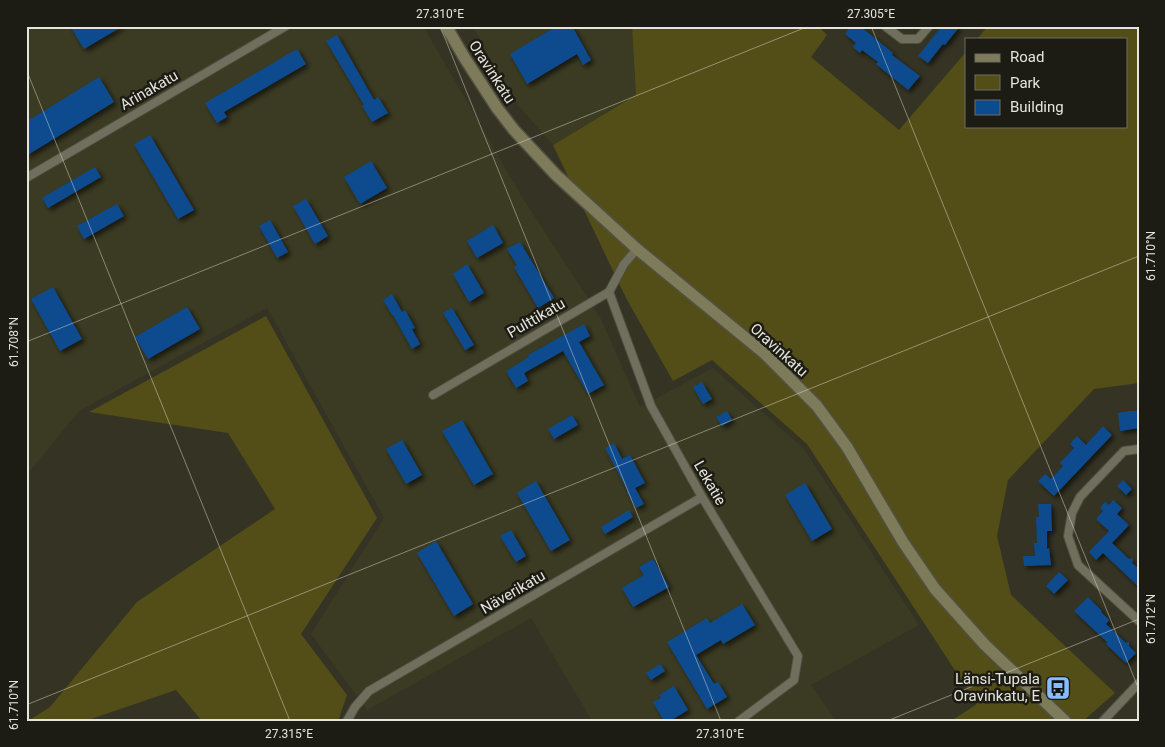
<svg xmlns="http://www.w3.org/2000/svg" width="1165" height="747" font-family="Roboto,sans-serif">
  <defs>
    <filter id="shadow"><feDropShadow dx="3" dy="3" stdDeviation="2.5" flood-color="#0009"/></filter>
  </defs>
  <rect width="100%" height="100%" fill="#353424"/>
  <path fill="#3b3a22" d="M26 26H423L522 197 600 317 640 407 713 368 804 449 919 625 811 685 836 721H592L531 618 367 710 311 634 384 518 267 308 79 411 26 476Z
    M473 26H632L636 95 553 145 519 106 486 52Z"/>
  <path fill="#534e17" d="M632 26H818L827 35 811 57 899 130 966 52V126H1126V39H977L988 26H1139V383L1094 389 1008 480 997 536 1011 595 1115 693 1083 721H951L977 704 807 444 712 360 673 381 626 298 553 145 636 95Z
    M266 316 377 518 301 634 347 695 338 721H202L176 690 85 721H28L50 707 137 602 275 509 228 433 89 412Z"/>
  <path fill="#0c4b8e" filter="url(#shadow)" d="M70 26H123L84 49Z
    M557 26H572L591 60 583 65 577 54 527 84 510 54Z
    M851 26H860L893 53 892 55 920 76 908 90 876 64 878 62 862 50 860 53 853 47 856 43 845 34Z
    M942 26H960L945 45 943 44 928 63 918 56Z
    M337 35 374 100 378 97 388 113 372 122 362 106 364 105 326 41Z
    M297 49 306 64 224 112 227 117 217 123 205 103Z
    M99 77 114 102 26 156V122Z
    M150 135 194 210 178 219 134 144Z
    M371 161 387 188 360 204 344 177Z
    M95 167 101 177 48 208 42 198Z
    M306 199 328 236 315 244 293 206Z
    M117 204 124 216 84 239 77 226Z
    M270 220 288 252 277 258 259 226Z
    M493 225 503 243 477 258 467 241Z
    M520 242 554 298 538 308 514 267 517 265 507 249Z
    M467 264 484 293 469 302 453 274Z
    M53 287 82 339 60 351 31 299Z
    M392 294 402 312 405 310 415 328 412 329 420 344 412 349 393 315H392L383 300Z
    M187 307 200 329 148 359 135 337Z
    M452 308 474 345 465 350 443 313Z
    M584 324 590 336 579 342 604 385 588 394 563 351 524 373 528 381 516 388 506 371 529 357 528 355Z
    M702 382 712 399 703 404 693 387Z
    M727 411 732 420 722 426 716 417Z
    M1130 411H1139V428L1120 431 1118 413Z
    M572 415 578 425 554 439 548 429Z
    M462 420 493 474 474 485 442 431Z
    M1103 426 1112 435 1054 496 1038 481 1045 474 1051 479 1063 466 1060 463 1074 448 1070 444 1077 436 1086 445Z
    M402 440 422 475 406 484 386 449Z
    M614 443 622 459 630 455 645 483 635 488 644 504 636 508 627 492 628 491 605 448Z
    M1123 480 1132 489 1126 495 1117 486Z
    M536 481 570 540 551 551 517 493Z
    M805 483 832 529 812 541 785 495Z
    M1113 500 1122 508 1117 514 1129 525 1112 543 1129 559 1133 558 1132 563 1139 569V587L1103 553 1096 560 1089 552 1109 531 1096 519 1103 511 1100 508 1105 502 1109 505Z
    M1038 504H1051L1052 531H1047V549L1049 548 1051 565 1024 566 1023 556H1035L1034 543H1037L1036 517H1039Z
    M629 510 633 517 605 534 601 527Z
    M511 530 526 556 516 562 500 536Z
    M436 541 473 604 454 616 417 553Z
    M653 559 669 587 633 607 622 588 644 575 639 567Z
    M1059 572 1068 580 1054 594 1046 586Z
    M1088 597 1102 611 1101 612 1109 620 1106 624 1126 643 1129 642V646L1136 653 1126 663 1106 644 1107 642 1074 611Z
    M742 604 755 625 723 644 721 640 696 655 714 684 718 682 727 697 707 709 667 642 707 618 710 623Z
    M660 664 665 671 651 680 646 673Z
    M674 686 688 710 670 721H664L653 702 661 698 659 695Z"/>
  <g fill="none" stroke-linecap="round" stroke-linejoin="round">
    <defs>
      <path id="street" d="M885 26 902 39H918L929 26
        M26 178 286 26
        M609 292 651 406 702 497 798 656 794 680 739 721
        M433 395 609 292 624 264 637 249
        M1139 449 1124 451 1080 497 1072 513 1068 536 1078 565 1139 621
        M347 721 355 707 369 691 702 497
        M1103 721 1139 683"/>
      <path id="secondary" d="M446 26 464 57 497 108 514 130 556 175 637 249 764 353 817 406 847 447 903 542 935 589 985 645 1065 721"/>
    </defs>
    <use href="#street" stroke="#515042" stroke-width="10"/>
    <use href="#secondary" stroke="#515042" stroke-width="14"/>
    <use href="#street" stroke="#706f5d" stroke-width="8"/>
    <use href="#secondary" stroke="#7e7b5a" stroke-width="11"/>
  </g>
  <path fill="none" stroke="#e6e5db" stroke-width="1" stroke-opacity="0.45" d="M440 26 721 721M871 26 1139 690M26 69 290 721M26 342 809 26M26 705 1139 256M887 721 1139 619"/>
  <defs>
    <symbol id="bus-square" viewBox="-11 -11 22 22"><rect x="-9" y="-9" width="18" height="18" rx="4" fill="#87bbfb" stroke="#1c1b14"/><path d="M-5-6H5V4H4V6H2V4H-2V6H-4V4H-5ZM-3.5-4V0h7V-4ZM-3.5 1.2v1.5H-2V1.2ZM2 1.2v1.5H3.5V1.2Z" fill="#111"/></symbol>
  </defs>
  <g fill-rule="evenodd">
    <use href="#bus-square" x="1044" y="674" width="28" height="28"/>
  </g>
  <g text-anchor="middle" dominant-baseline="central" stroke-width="5" stroke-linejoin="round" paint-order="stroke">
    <g font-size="15" fill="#e6e5db" stroke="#1c1b14">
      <text transform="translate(492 72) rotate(57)">Oravinkatu</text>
      <text transform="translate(149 90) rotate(-30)">Arinakatu</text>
      <text transform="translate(536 318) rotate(-30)">Pulttikatu</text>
      <text transform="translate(779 350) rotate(42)">Oravinkatu</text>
      <text transform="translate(710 483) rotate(60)">Lekatie</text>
      <text transform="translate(513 592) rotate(-30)">Näverikatu</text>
    </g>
    <g font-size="15" fill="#e6e5db" stroke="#1c1b14" text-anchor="end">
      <text x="1040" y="679">Länsi-Tupala<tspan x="1040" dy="17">Oravinkatu, E</tspan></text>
    </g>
  </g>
  <rect width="1165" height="747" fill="none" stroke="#1c1b14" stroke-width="55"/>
  <rect x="965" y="38" width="162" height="90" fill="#1c1b14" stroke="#6d6c64"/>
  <rect x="975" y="54" width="25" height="8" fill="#7e7b5a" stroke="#6d6c64"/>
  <text x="1010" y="62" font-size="15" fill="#e6e5db">Road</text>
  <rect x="975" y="75" width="25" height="15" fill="#534e17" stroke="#6d6c64"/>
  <text x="1010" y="88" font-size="15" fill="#e6e5db">Park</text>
  <rect x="975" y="100" width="25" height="15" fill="#0c4b8e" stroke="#6d6c64"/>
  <text x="1010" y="112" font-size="15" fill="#e6e5db">Building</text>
  <rect x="28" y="28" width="1110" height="692" fill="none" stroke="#e6e5db" stroke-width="2"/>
  <g font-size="12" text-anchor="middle" fill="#e6e5db">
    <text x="440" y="18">27.310°E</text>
    <text x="871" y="18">27.305°E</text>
    <text transform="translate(1151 256) rotate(-90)" y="4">61.710°N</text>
    <text transform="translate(14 342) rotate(-90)" y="4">61.708°N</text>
    <text transform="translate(1151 619) rotate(-90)" y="4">61.712°N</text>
    <text transform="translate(14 705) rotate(-90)" y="4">61.710°N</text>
    <text x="289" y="738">27.315°E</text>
    <text x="720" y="738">27.310°E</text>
  </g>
</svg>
